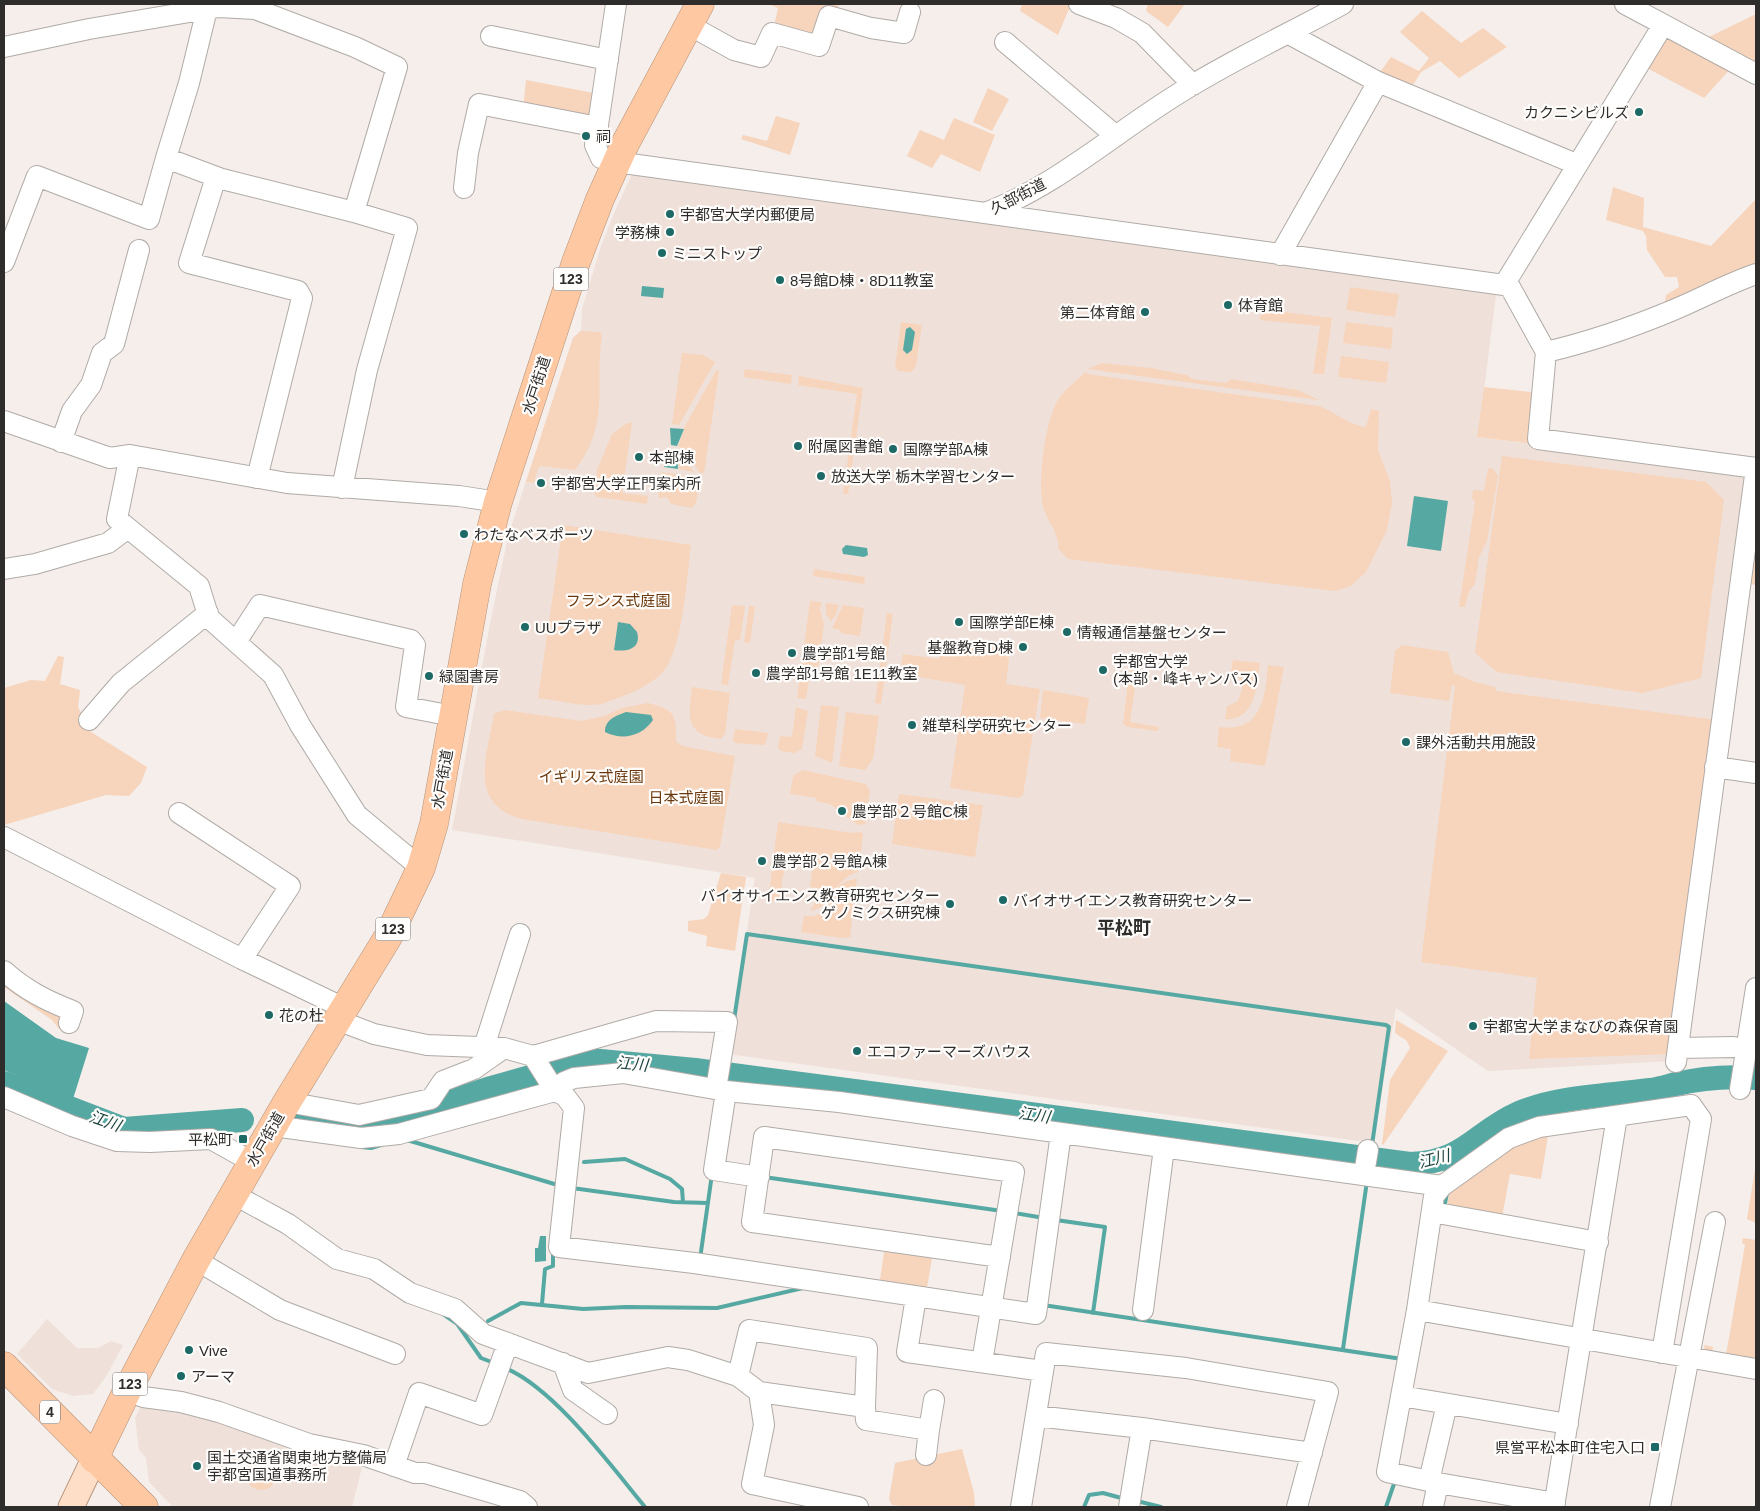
<svg xmlns="http://www.w3.org/2000/svg" width="1760" height="1511" font-family="Arial,'Noto Sans JP',sans-serif">
  <rect width="100%" height="100%" fill="#f5eeea"/>
  <path fill="#efe1d9" d="M633 172 1497 288 1478 437 1752 473 1670 1061 1488 1071 1396 1008 1373 1143 728 1054 755 878 452 830 490 624 508 536 573 338 581 330 582 309 601 246 615 211Z
    M47 1319 77 1348H98L111 1341 123 1345 107 1375 93 1394 73 1396 52 1389 17 1354Z
    M149 1403 364 1459 352 1507H173L149 1482 146 1458 139 1450 135 1418 142 1404Z"/>
  <path fill="#f7d4bc" d="M769 4H839L837 11 816 40 773 31 778 8Z
    M1022 4H1071L1058 35 1020 11Z
    M1148 4H1185L1168 27 1146 11Z
    M1422 11 1461 43 1483 28 1507 47 1459 78 1440 61 1421 72 1410 90 1378 75 1391 57 1419 71 1429 58 1400 32Z
    M1756 14V65L1707 38Z
    M1663 34 1733 66 1704 98 1643 66Z
    M526 80 599 94 594 124 523 109Z
    M988 88 1009 99 992 131 973 122Z
    M776 116 800 123 790 155 741 139 743 135 767 141Z
    M954 118 995 135 980 172 941 154 932 168 907 156 920 130 944 140Z
    M1613 187 1644 198 1643 227 1711 246 1756 199V270L1664 309 1666 295 1679 287 1677 277H1665L1647 250 1646 236 1643 231 1606 220Z
    M1350 287 1399 294 1395 317 1346 310Z
    M1261 309 1332 318 1324 374H1313L1320 326 1260 320Z
    M901 322 922 325 916 366 911 372 898 371 895 367Z
    M1346 322 1393 328 1391 349 1343 343Z
    M581 331 600 332 602 336C594 389 611 422 575 470L541 466 538 468 534 483 526 482 573 338Z
    M682 353 703 355 715 362 679 425 672 424Z
    M1341 356 1389 362 1386 383 1338 377Z
    M1102 363 1151 368 1186 375 1193 379 1226 383 1231 379 1298 390 1319 400 1088 369Z
    M717 369 719 372 704 473H700L685 451 678 446 685 426Z
    M745 369 792 375 791 384 743 377Z
    M1087 371V374L1319 406C1334 412 1352 426 1366 427L1371 409 1379 411 1378 450 1390 481 1392 503 1387 530 1366 572 1351 586 1335 591 1068 559 1058 548C1060 532 1044 519 1042 502 1039 477 1044 433 1054 408 1059 393 1076 381 1087 371Z
    M799 376 863 388 848 494H843L857 394 798 385Z
    M1484 387 1539 393 1534 444 1477 437Z
    M627 423H632L622 493 648 496 647 504 598 497 594 494 597 470 612 434Z
    M677 451 679 452 694 472 679 469Z
    M1502 456 1706 482 1724 500 1701 678 1642 693 1497 672 1475 653Z
    M1488 468 1493 469 1498 476 1487 541 1479 557 1475 584 1469 591 1465 607H1459L1475 502 1472 498 1473 490 1484 491Z
    M662 472 700 478 696 502 692 508 671 504 667 497 658 498Z
    M563 525 691 545C687 575 683 654 661 674 651 684 634 692 621 697 612 700 602 705 592 705 574 705 555 700 538 698Z
    M1751 544 1756 545V585L1745 583Z
    M814 569 865 577 864 584 813 576Z
    M810 601 822 602 820 609 824 625 818 667H811L806 699 797 698Z
    M826 603 839 605 835 616 831 621 826 614Z
    M732 605 745 606 740 640H735L728 685 721 684Z
    M843 605 864 608 860 636 841 633 840 630 832 628Z
    M749 606 755 607 750 643 744 642Z
    M887 613 893 614 881 704 875 703Z
    M942 640 1010 650 1006 684 1040 689 1023 795 1018 798 950 788 965 685 900 674 903 654 939 659Z
    M1402 645 1448 652 1454 673 1475 682 1495 687 1496 691 1717 720 1670 1054 1529 1059 1537 978 1421 962 1455 686 1452 685 1449 701 1390 693 1395 651Z
    M58 656 64 657 60 684 80 690 78 707 91 732 147 767 141 783 129 796 106 795 4 825V688L31 680 45 681Z
    M1233 660 1260 663C1257 685 1255 722 1225 719L1227 706 1237 702C1244 690 1245 679 1231 672Z
    M1268 665 1284 667 1265 766 1230 761 1231 749 1217 747 1219 727C1262 733 1265 697 1268 665Z
    M1130 666 1138 667 1130 722 1159 727 1158 731 1127 727 1123 723Z
    M692 687 730 693 725 734 721 739C685 735 688 718 692 687Z
    M1043 690 1089 698 1085 724 1040 718Z
    M648 703C677 710 676 716 676 742L683 746 735 756 720 847 717 850 522 819C467 804 487 756 494 714L504 710 581 721 604 716 622 708Z
    M821 705 839 707 832 763 815 756Z
    M796 707 808 711 802 749 795 753 781 751 778 748 780 736 792 737Z
    M846 712 879 716 873 759 865 770 839 766Z
    M735 729 768 733 765 745 735 743 733 741Z
    M803 770 866 784 870 791 865 824 858 825 830 804 816 801V798L790 794 793 776Z
    M899 794 983 805 975 857 892 844Z
    M778 822 852 833 862 832 863 835 858 872C831 880 834 907 810 911L820 894 818 888 810 887 813 862 786 858 779 901H768Z
    M721 873 746 877 735 951 706 946 707 936 688 931V921L704 919 708 915Z
    M857 878 850 937 842 938 801 932 804 916C829 919 827 898 839 886 844 881 851 880 857 878Z
    M4 977 63 1019 59 1029 52 1020 4 987Z
    M1396 1020 1448 1051 1383 1145 1382 1144 1390 1080 1410 1048 1407 1041 1395 1033Z
    M1549 1129 1541 1179 1510 1174 1502 1217 1447 1207 1450 1187 1508 1147Z
    M1756 1163V1223L1747 1219Z
    M1743 1238 1756 1240V1361L1710 1354 1705 1351 1704 1345 1713 1347 1712 1353 1726 1355 1745 1245 1742 1243Z
    M885 1246 933 1253 927 1287 880 1280Z
    M962 1449 974 1493 975 1507H911L892 1505 889 1499 895 1463Z
    M246 1475a15 15 0 1 1 30 0a15 15 0 1 1-30 0Z"/>
  <path fill="#56a8a3" d="M642 286 664 288 663 298 641 296Z
    M910 327 915 332 912 350 907 354 903 350 906 329Z
    M670 428 684 429 677 446 671 445Z
    M671 451H677L678 469 664 467Z
    M1414 496 1448 501 1441 551 1407 546Z
    M846 545 867 548 868 555 864 557 843 554 842 549Z
    M618 622 630 624 637 632C642 649 626 652 614 650Z
    M626 712 651 715 653 720C642 736 623 741 605 732 605 719 616 716 626 712Z
    M4 1001 56 1038 89 1048 73 1099 4 1070Z
    M540 1236H546V1261L535 1262V1248H538Z"/>
  <g fill="none" stroke-linecap="round" stroke-linejoin="round">
    <path stroke="#56a8a3" stroke-width="4" d="M734 1020 747 934 1386 1025 1389 1027 1372 1145
      M407 1140 561 1186
      M361 1147 371 1148 381 1145
      M1445 1159 1446 1176
      M584 1162 625 1159 670 1179 682 1189 683 1202
      M764 1177 1002 1211
      M572 1188 674 1202 708 1203
      M1444 1208 1447 1193
      M1014 1213 1044 1218
      M1056 1220 1105 1227 1093 1313
      M700 1259 712 1174
      M542 1304 545 1269 553 1266V1252
      M1043 1305 1402 1359
      M443 1314 459 1325
      M488 1321 521 1303 583 1309 626 1307 717 1308 803 1288
      M458 1325 481 1358 494 1363
      M1343 1349 1367 1181
      M505 1368C554 1388 611 1466 645 1507
      M1137 1501 1161 1507
      M1084 1507 1089 1495 1103 1493 1125 1499
      M1386 1507 1395 1481"/>
    <path stroke="#56a8a3" stroke-width="24" d="M4 1083 124 1129 242 1120
      M305 1116 371 1128 491 1088 590 1060 695 1070 1410 1164C1466 1162 1474 1133 1519 1113 1559 1096 1608 1096 1650 1090 1659 1089 1668 1086 1676 1084 1701 1078 1731 1076 1756 1078"/>
    <defs>
      <path id="minor" d="M616 4 595 145 601 158 616 162 985 213C1054 187 1111 136 1173 97 1227 62 1287 35 1343 4
        M1079 4 1116 18 1142 33 1193 85
        M1625 4 1756 74
        M689 25 734 50 761 57 772 33 819 46 829 16 871 28 904 33 910 12
        M1289 34 1378 82 1576 164
        M491 36 608 60
        M1005 42 1116 136
        M4 47 89 29 219 7 255 9 355 47 397 67 354 212
        M166 158 189 83 207 9
        M216 177 189 263 298 291 302 298 257 478
        M464 188 468 153 479 104 598 127
        M985 213 1504 285 1510 287 1546 352 1538 439 1756 468 1676 1062
        M1280 255 1378 82
        M4 262 37 176 149 219 166 158 222 179 354 212 407 228 367 370 342 488
        M1504 285 1663 25
        M1546 352C1589 342 1630 328 1671 311 1700 299 1727 284 1756 274
        M4 421 110 458 130 455 287 483 459 496 498 502
        M61 442 72 411 91 385 102 353 114 344 139 250
        M128 528 117 519 130 455
        M4 569 35 564 108 543 128 528 199 586 209 618 273 675 300 725 357 815 421 868
        M236 642 260 605 411 640 415 645 406 707 453 716
        M89 720 121 683 208 613
        M1715 767 1756 773
        M179 813 290 886 242 959
        M4 837 242 959 344 1008
        M4 971C25 990 47 1001 73 1011L69 1023
        M337 1020 374 1034 427 1045 504 1048 533 1056 656 1021 727 1022 716 1089
        M484 1047 520 934
        M1678 1048 1734 1047
        M533 1056 555 1091 565 1096 574 1108 559 1247 694 1263 1036 1314 1061 1133
        M1740 1089 1756 988
        M726 1091 714 1170 759 1177
        M4 1097 72 1126 117 1141 150 1142 211 1139 252 1162
        M287 1102 359 1115 431 1099 443 1081 474 1069 504 1048
        M273 1126 361 1138 399 1134 555 1091 564 1082 574 1078 623 1073 726 1091 839 1102 1442 1186
        M1364 1174 1368 1150
        M233 1194 288 1224 337 1259 374 1269 410 1293 455 1309 483 1334 588 1373 668 1357 688 1360 738 1376 759 1392 764 1425 752 1484 858 1507
        M1432 1212 1598 1242
        M196 1260 280 1310 395 1354
        M916 1297 907 1352 1043 1371
        M1143 1310 1164 1148
        M1417 1310 1756 1369
        M982 1362 1014 1172 764 1137 752 1222 1000 1257
        M563 1363 573 1390 607 1414
        M738 1376 749 1330 867 1348 865 1407 759 1392
        M127 1391 143 1397 181 1402 219 1412 309 1444 363 1455 415 1473H425L520 1501 527 1507
        M1401 1396 1568 1424
        M865 1407 866 1420 929 1430 926 1455
        M1036 1416 1142 1428 1312 1453
        M929 1430 934 1400
        M394 1466 419 1393 482 1415 508 1343
        M1429 1481 1447 1404
        M1438 1483 1555 1503
        M1021 1507 1046 1353 1186 1368 1328 1392 1297 1507
        M1129 1507 1142 1428
        M1433 1507 1438 1483 1387 1472 1417 1310 1434 1196 1442 1186 1509 1138 1539 1127 1691 1105 1701 1119 1662 1353
        M1554 1507 1617 1116
        M1660 1507 1715 1222"/>
      <path id="major" d="M71 1507 94 1459"/>
      <path id="highway" d="M4 1366 144 1507
        M94 1459 127 1391 196 1260 287 1102 388 937 421 868 434 824 477 584 498 502 576 262 600 199 625 144 700 4"/>
    </defs>
    <use href="#minor" stroke="#b0aba7" stroke-width="22"/>
    <use href="#major" stroke="#b59279" stroke-width="27"/>
    <use href="#highway" stroke="#b59279" stroke-width="29"/>
    <use href="#minor" stroke="#fff" stroke-width="20"/>
    <use href="#major" stroke="#fedec7" stroke-width="25"/>
    <use href="#highway" stroke="#fdc8a2" stroke-width="28"/>
  </g>
  <g fill="#1c6965" stroke="#fffdfb" stroke-width="2">
    <circle cx="1639" cy="112" r="5"/>
    <circle cx="586" cy="136" r="5"/>
    <circle cx="670" cy="214" r="5"/>
    <circle cx="670" cy="232" r="5"/>
    <circle cx="662" cy="253" r="5"/>
    <circle cx="780" cy="280" r="5"/>
    <circle cx="1228" cy="305" r="5"/>
    <circle cx="1145" cy="312" r="5"/>
    <circle cx="798" cy="446" r="5"/>
    <circle cx="893" cy="449" r="5"/>
    <circle cx="639" cy="457" r="5"/>
    <circle cx="821" cy="476" r="5"/>
    <circle cx="541" cy="483" r="5"/>
    <circle cx="464" cy="534" r="5"/>
    <circle cx="959" cy="622" r="5"/>
    <circle cx="525" cy="627" r="5"/>
    <circle cx="1067" cy="632" r="5"/>
    <circle cx="1023" cy="647" r="5"/>
    <circle cx="792" cy="653" r="5"/>
    <circle cx="1103" cy="670" r="5"/>
    <circle cx="756" cy="673" r="5"/>
    <circle cx="429" cy="676" r="5"/>
    <circle cx="912" cy="725" r="5"/>
    <circle cx="1406" cy="742" r="5"/>
    <circle cx="842" cy="811" r="5"/>
    <circle cx="762" cy="861" r="5"/>
    <circle cx="1003" cy="900" r="5"/>
    <circle cx="950" cy="904" r="5"/>
    <circle cx="269" cy="1015" r="5"/>
    <circle cx="1473" cy="1026" r="5"/>
    <circle cx="857" cy="1051" r="5"/>
    <rect x="238" y="1134" width="10" height="10" rx="2.5"/>
    <circle cx="189" cy="1350" r="5"/>
    <circle cx="181" cy="1376" r="5"/>
    <rect x="1650" y="1442" width="10" height="10" rx="2.5"/>
    <circle cx="197" cy="1466" r="5"/>
  </g>
  <g text-anchor="middle" dominant-baseline="central" stroke-width="4.5" stroke-linejoin="round" paint-order="stroke">
    <g fill="#fffdfb" stroke="#6d6b6a" stroke-width="1">
      <rect x="553.5" y="267.5" width="35" height="23" rx="4"/>
      <rect x="375.5" y="917.5" width="35" height="23" rx="4"/>
      <rect x="112.5" y="1372.5" width="35" height="23" rx="4"/>
      <rect x="40" y="1400.5" width="20" height="23" rx="4"/>
    </g>
    <g font-size="14" font-weight="bold" fill="#2f2d2c">
      <text x="571" y="279">123</text>
      <text x="393" y="929">123</text>
      <text x="130" y="1384">123</text>
      <text x="50" y="1412">4</text>
    </g>
    <g font-size="15" fill="#2f2d2c" stroke="#fffdfb" text-anchor="start">
      <text x="1629" y="112" text-anchor="end">カクニシビルズ</text>
      <text x="596" y="136">祠</text>
      <text x="680" y="214">宇都宮大学内郵便局</text>
      <text x="660" y="232" text-anchor="end">学務棟</text>
      <text x="672" y="253">ミニストップ</text>
      <text x="790" y="280">8号館D棟・8D11教室</text>
      <text x="1238" y="305">体育館</text>
      <text x="1135" y="312" text-anchor="end">第二体育館</text>
      <text x="808" y="446">附属図書館</text>
      <text x="903" y="449">国際学部A棟</text>
      <text x="649" y="457">本部棟</text>
      <text x="831" y="476">放送大学 栃木学習センター</text>
      <text x="551" y="483">宇都宮大学正門案内所</text>
      <text x="474" y="534">わたなべスポーツ</text>
      <text x="969" y="622">国際学部E棟</text>
      <text x="535" y="627">UUプラザ</text>
      <text x="1077" y="632">情報通信基盤センター</text>
      <text x="1013" y="647" text-anchor="end">基盤教育D棟</text>
      <text x="802" y="653">農学部1号館</text>
      <text x="1113" y="661">宇都宮大学<tspan x="1113" dy="17">(本部・峰キャンパス)</tspan></text>
      <text x="766" y="673">農学部1号館 1E11教室</text>
      <text x="439" y="676">緑園書房</text>
      <text x="922" y="725">雑草科学研究センター</text>
      <text x="1416" y="742">課外活動共用施設</text>
      <text x="852" y="811">農学部２号館C棟</text>
      <text x="772" y="861">農学部２号館A棟</text>
      <text x="940" y="895" text-anchor="end">バイオサイエンス教育研究センター<tspan x="940" dy="17">ゲノミクス研究棟</tspan></text>
      <text x="1013" y="900">バイオサイエンス教育研究センター</text>
      <text x="279" y="1015">花の杜</text>
      <text x="1483" y="1026">宇都宮大学まなびの森保育園</text>
      <text x="867" y="1051">エコファーマーズハウス</text>
      <text x="233" y="1139" text-anchor="end">平松町</text>
      <text x="199" y="1350">Vive</text>
      <text x="191" y="1376">アーマ</text>
      <text x="1645" y="1447" text-anchor="end">県営平松本町住宅入口</text>
      <text x="207" y="1457">国土交通省関東地方整備局<tspan x="207" dy="17">宇都宮国道事務所</tspan></text>
    </g>
    <g font-size="15" fill="#2f2d2c" stroke="#fffdfb">
      <text transform="translate(1018 196) rotate(-27)">久部街道</text>
      <text transform="translate(536 385) rotate(-72)">水戸街道</text>
      <text transform="translate(442 779) rotate(-80)">水戸街道</text>
      <text transform="translate(265 1139) rotate(-60)">水戸街道</text>
    </g>
    <g font-size="15" fill="#6a380c" stroke="#fffdfb">
      <text x="618" y="600">フランス式庭園</text>
      <text x="591" y="776">イギリス式庭園</text>
      <text x="686" y="797">日本式庭園</text>
    </g>
    <g font-size="16" font-style="italic" fill="#1f4643" stroke="#fffdfb">
      <text transform="translate(632 1064) rotate(5)">江川</text>
      <text transform="translate(1034 1115) rotate(8)">江川</text>
      <text transform="translate(105 1121) rotate(19)">江川</text>
      <text transform="translate(1434 1159) rotate(-14)">江川</text>
    </g>
    <g font-size="18" font-weight="bold" fill="#2f2d2c" stroke="#fffdfb">
      <text x="1124" y="928">平松町</text>
    </g>
  </g>
  <rect width="1760" height="1511" fill="none" stroke="#2f2d2c" stroke-width="10"/>
</svg>
